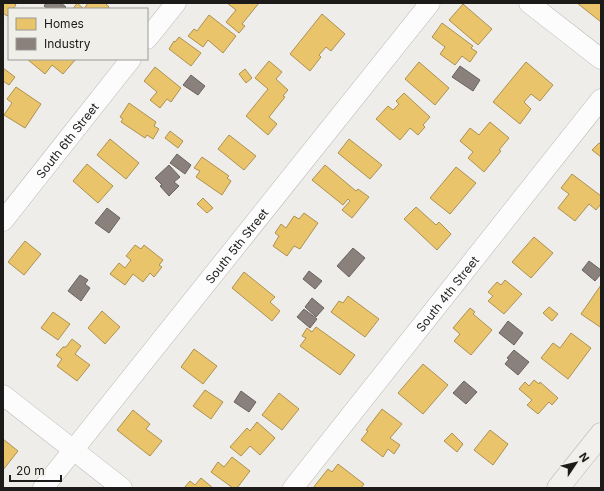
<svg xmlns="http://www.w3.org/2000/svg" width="604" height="491" font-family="Inter,sans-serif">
  <rect width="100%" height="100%" fill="#eeedea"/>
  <path fill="#e9c46a" stroke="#ac9152" d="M3 3H13L16 5 13 9H9V14L7 16 3 13Z
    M77 3 84 9 88 3H105L109 7 108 9H73Z
    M227 3H259L242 24 245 26 239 33 226 22 236 10Z
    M577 3H601V22Z
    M463 4 492 29 478 45 449 20Z
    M322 14 345 34 331 51 326 47 319 55 321 57 310 71 290 54Z
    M209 15 236 36 223 53 208 40 203 47 188 36 194 29 197 31Z
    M442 23 473 46 471 48 477 52 470 62 462 56 455 65 440 54 445 47 432 37Z
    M179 37 201 53 191 66 169 49 174 41 175 42Z
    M27 59H73L75 60 63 74 52 65 45 74Z
    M269 61 282 72 276 79 288 90 283 96 285 97 269 117 277 124 268 135 246 116 268 89 255 78Z
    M419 62 449 88 435 105 405 79Z
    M526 62 553 85 540 101 531 94 524 102 531 109 520 124 493 102Z
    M155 67 181 88 171 102 167 99 160 108 150 100 157 92 144 81Z
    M3 68 15 77 9 85 3 81Z
    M245 69 252 78 246 83 239 74Z
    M16 87 41 104 25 128 4 115 12 103 7 99Z
    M404 93 430 117 423 125 425 127 418 135 410 128 400 140 376 119 388 106 393 110 399 104 396 101Z
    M129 103 156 122 154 126 159 129 153 139 147 135 145 138 121 122 123 119 120 117Z
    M490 122 509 138 499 150 501 151 484 172 468 158 473 152 460 141 470 128 479 135Z
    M170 131 183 141 178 148 165 138Z
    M229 135 256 156 244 170 218 149Z
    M110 139 139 163 126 179 97 155Z
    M349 139 382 165 370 179 338 153Z
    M599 143 601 144V157L592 150Z
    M202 157 229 176 227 178 231 181 222 195 196 177 200 171 194 168Z
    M87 164 113 186 98 203 73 181Z
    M325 165 356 191 358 189 369 197 352 218 342 210 350 201 348 199 343 205 312 180Z
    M456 167 476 183 450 214 430 198Z
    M572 174 601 196V204L596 210 589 204 575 221 558 208 569 194 561 188Z
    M203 198 213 208 207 213 197 204Z
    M416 207 436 225 439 222 451 234 437 250 404 219Z
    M304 213 318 223 300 249 294 246 287 256 273 246 279 236 275 233 281 224 286 228 294 216 299 219Z
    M534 237 553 253 531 278 512 262Z
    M25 241 41 254 24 275 8 262Z
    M135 245 141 249 144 245 163 260 159 265 162 267 154 277 150 273 143 282 133 274 125 285 110 274 119 263 125 268 131 260 126 256Z
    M244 272 275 297 270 302 280 311 272 321 232 288Z
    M505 280 522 294 504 314 488 301 493 296 488 292 497 282 501 285Z
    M601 285V326L600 327 581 314Z
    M348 296 379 319 365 337 331 312 339 301 343 303Z
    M549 307 558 314 552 321 543 313Z
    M470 308 475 312 473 314 492 330 471 355 454 341 460 334 453 328Z
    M102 311 120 327 105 344 88 328Z
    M53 312 70 324 58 340 41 328Z
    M316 327 355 355 340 375 300 346 306 338 302 336 307 328 312 332Z
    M571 333 591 348 568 379 541 358 553 343 560 348Z
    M72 339 81 346 75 354 90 365 77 381 57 366 62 359 56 355 63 347H66Z
    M194 349 217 366 203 384 181 367Z
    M423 364 448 385 423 414 398 393Z
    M534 380 539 384 540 382 558 398 552 405 549 402 538 414 527 405 532 400 519 389 525 382 529 386Z
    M205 390 223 402 211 419 193 406Z
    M279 393 299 409 282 430 262 415Z
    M382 409 402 424 390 438 400 445 394 454 388 449 383 457 361 440 368 431 366 430Z
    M133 410 150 424 146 429 162 441 150 456 117 430Z
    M257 422 275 438 260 455 250 446 241 456 230 447 247 428 250 431Z
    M490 430 508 444 493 465 474 450Z
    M452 433 463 444 457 452 444 441Z
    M3 439 18 451 3 470Z
    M232 457 250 471 237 488H233L211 472 218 462 224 467Z
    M338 464 364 484 361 488H313L328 469 332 472Z
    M201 478 213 488H184L190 481 195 485Z"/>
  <path fill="#8a817c" stroke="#69625f" d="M46 3H61L66 7 64 9H48L44 6Z
    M460 66 480 80 473 91 452 77Z
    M191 75 205 86 198 95 183 85Z
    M177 154 191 165 185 174 170 163Z
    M169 165 180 177 174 182 179 186 169 196 160 186 162 185 155 178Z
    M107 208 120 218 109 233 95 223Z
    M353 248 365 258 349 277 337 266Z
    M589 261 601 270V274L595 281 582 270Z
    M309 271 322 281 315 289 303 279Z
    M80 275 88 280 85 284 90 288 81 301 68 291Z
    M312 298 324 308 316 317 305 307Z
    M304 309 317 319 310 328 297 317Z
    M508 321 523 333 514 345 499 333Z
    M514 350 529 362 518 375 505 364 509 359 507 358Z
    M464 381 477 392 466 404 453 393Z
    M241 391 256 402 249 412 234 402Z"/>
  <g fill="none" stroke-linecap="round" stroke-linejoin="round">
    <defs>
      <g id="street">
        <path d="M529 3 601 59"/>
        <path d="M147 39 176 3"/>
        <path id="s1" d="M3 221 131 59"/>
        <path d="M3 395 122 488"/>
        <path id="s2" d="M43 488 430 3"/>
        <path id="s3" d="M293 488 601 99"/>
      </g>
      <path id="secondary" d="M558 488 601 434"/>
    </defs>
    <use href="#street" stroke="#b9b8b6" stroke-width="21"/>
    <use href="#secondary" stroke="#b9b8b6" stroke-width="23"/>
    <use href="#street" stroke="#fcfcfc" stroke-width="20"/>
    <use href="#secondary" stroke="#f1f0ec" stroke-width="22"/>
  </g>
  <g text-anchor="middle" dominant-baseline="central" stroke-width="4" stroke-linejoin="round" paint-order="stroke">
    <g font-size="12" fill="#1c1b1a" stroke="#efeee9">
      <text stroke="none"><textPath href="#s1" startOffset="103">South 6th Street</textPath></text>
      <text stroke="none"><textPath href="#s2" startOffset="310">South 5th Street</textPath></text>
      <text stroke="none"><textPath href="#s3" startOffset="248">South 4th Street</textPath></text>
    </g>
  </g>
  <rect width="604" height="491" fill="none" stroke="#1c1b1a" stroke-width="8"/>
  <rect x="8" y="8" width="140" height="52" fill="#efeee9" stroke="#9b9a96"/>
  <rect x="16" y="18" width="20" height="12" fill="#e9c46a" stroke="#9b9a96"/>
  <text x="44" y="28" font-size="12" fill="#1c1b1a">Homes</text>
  <rect x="16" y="38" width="20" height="12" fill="#8a817c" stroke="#9b9a96"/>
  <text x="44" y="48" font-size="12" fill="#1c1b1a">Industry</text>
  <g transform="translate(576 463) rotate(55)" stroke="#efeee9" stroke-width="3" paint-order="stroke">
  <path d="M0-3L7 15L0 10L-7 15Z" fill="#1c1b1a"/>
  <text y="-6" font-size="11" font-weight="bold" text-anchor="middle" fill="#1c1b1a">N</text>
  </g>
  <path d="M10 475v6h51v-6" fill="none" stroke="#1c1b1a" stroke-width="2"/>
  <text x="16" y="475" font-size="12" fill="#1c1b1a" stroke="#efeee9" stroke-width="3" paint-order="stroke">20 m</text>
</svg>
